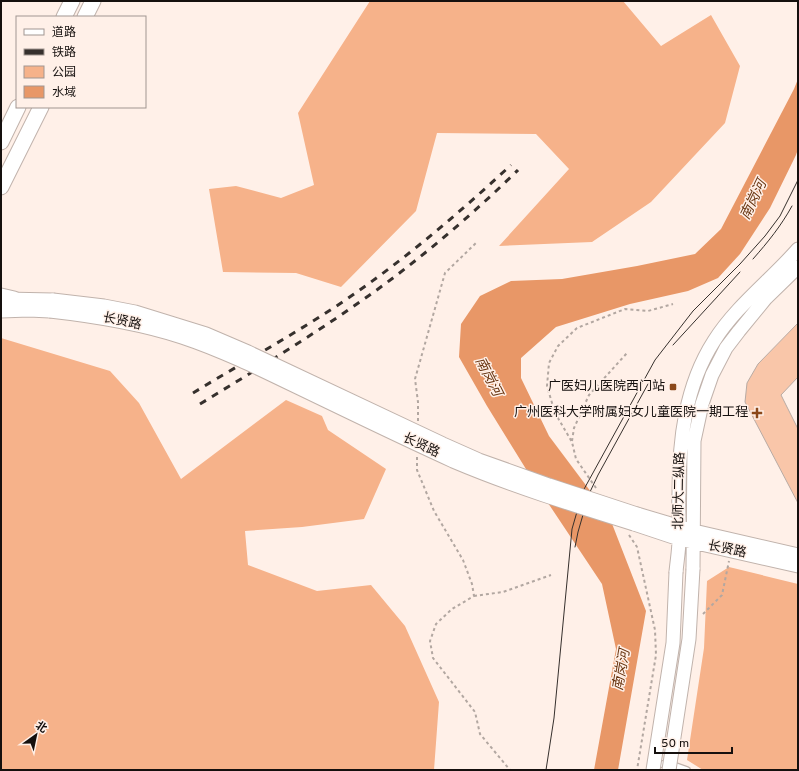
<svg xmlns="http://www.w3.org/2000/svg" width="799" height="771" font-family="Overpass,'Noto Sans SC',sans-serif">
  <rect width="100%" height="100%" fill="#fff0e8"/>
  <path fill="#f6b28a" d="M370 1H623L661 46 711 15 740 66 725 123 651 202 592 242 499 246 569 169 536 134 437 133 416 211 341 287 296 273 223 272 209 189 236 186 281 198 314 185 298 113Z
    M1 338 110 371 139 403 181 479 286 400 322 416 328 430 386 469 364 519 302 527 245 531 248 565 317 591 371 585 405 626 439 702 434 770H1Z
    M729 567 798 584V770H703L687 760 704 648 707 581Z"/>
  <path fill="#e89767" d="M798 79V149L796 155 770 208 740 254 718 278 688 291 630 304 556 327 521 358V378L549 436 609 516 646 611 618 770H594L616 649 602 584 534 482 487 406 459 357 461 324 480 296 511 281 562 279 637 266 695 254 721 229 794 89Z"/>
  <path fill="#f9c6a9" stroke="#b8aba4" d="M798 323V377L781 395 798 429V503L745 402 747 383 758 364Z"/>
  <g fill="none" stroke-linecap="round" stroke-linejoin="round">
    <defs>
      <path id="service" d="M654 764H670L687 770"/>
      <path id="tertiary" d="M5 299 53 300
        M1 311 29 310 50 311
        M637 514 694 531 798 555
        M634 524 679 539 798 566
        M693 569 694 441 702 404 712 375 726 348 739 331 766 298 798 267
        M676 572C677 561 679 550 679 539 680 524 678 508 679 493 679 441 685 386 714 341 736 306 771 280 798 249"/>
      <path id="secondary" d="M64 17 72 1
        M85 17 93 1
        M1 142 18 107
        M1 187 41 107
        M1 296 14 299"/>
    </defs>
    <use href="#service" stroke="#c1b3ac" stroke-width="8"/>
    <use href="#tertiary" stroke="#c1b3ac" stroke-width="15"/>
    <use href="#secondary" stroke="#c1b3ac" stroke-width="17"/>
    <path stroke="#b2a7a1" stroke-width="2" stroke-dasharray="3 3" stroke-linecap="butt" d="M418 421V402L415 379 445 273 477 242
      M572 441 574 428 589 395 627 353
      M417 457V470L434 511 463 560 472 584 474 596 452 609 436 624 430 641 433 658 475 712 480 734 510 770
      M596 488 576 459 572 442 555 413 547 386 549 363 558 346 577 328 625 309 648 311 673 304
      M629 535 637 547 655 630 656 655 637 770
      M474 596 503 592 551 575
      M703 614 722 595 729 561"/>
    <use href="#service" stroke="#fff" stroke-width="5.5"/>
    <use href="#tertiary" stroke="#fff" stroke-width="13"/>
    <use href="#secondary" stroke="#fff" stroke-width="15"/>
    <path stroke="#36302d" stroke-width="1" d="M753 259C768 242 781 226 792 206
      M673 345 740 272
      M575 547 578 532 589 494 598 475 648 384
      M546 770 554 718 572 529 583 491 655 360 693 311 740 264 765 236 780 216 798 180"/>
    <path stroke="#36302d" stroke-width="3" stroke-dasharray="7 7" stroke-linecap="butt" d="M193 393C242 363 293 335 341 303 402 262 458 214 511 165
      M200 404C259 368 318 332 374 292 425 255 473 214 518 170"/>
    <defs>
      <path id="tertiary-bridge" d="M53 300 104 306 135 312 206 334 248 352 443 444 479 460 549 485 637 514
        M50 311C95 316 139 323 182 337 221 350 258 368 295 386 347 411 400 437 453 461 512 486 573 505 634 524
        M653 770 673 643 676 572
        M669 770 689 639 693 569"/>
    </defs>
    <use href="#tertiary-bridge" stroke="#c1b3ac" stroke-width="15" stroke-linecap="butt"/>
    <use href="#tertiary-bridge" stroke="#fff" stroke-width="13"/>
  </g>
  <g fill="#8b481a" stroke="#fff0e8" stroke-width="1.5">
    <rect x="669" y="383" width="8" height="8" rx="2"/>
    <path d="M755 407h4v4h4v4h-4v4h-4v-4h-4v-4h4z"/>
  </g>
  <g text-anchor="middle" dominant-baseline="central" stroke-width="3" stroke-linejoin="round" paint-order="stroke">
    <g font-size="13" fill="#15100e" stroke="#fff0e8">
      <text transform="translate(122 322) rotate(12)">长贤路</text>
      <text transform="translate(421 446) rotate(25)">长贤路</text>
      <text transform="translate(680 491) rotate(-89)">北师大二纵路</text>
      <text transform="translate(727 550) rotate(12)">长贤路</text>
    </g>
    <g font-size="13" fill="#15100e" stroke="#fff0e8" text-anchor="end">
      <text x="665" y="387">广医妇儿医院西门站</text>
      <text x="748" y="413">广州医科大学附属妇女儿童医院一期工程</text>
    </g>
    <g font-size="14" font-style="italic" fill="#693511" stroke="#fff0e8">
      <text transform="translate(754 200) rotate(-64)">南岗河</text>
      <text transform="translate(488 377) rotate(63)">南岗河</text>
      <text transform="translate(622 670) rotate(-80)">南岗河</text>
    </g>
  </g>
  <rect width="799" height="771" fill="none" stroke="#15100e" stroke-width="4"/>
  <rect x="16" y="16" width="130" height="92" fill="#fff0e8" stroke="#a19691"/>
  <rect x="24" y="29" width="20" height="6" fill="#ffffff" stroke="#a19691"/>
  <text x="52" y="36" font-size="12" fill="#15100e">道路</text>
  <rect x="24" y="49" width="20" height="6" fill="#36302d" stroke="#a19691"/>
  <text x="52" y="56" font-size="12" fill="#15100e">铁路</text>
  <rect x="24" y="66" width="20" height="12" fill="#f6b28a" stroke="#a19691"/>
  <text x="52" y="76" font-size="12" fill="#15100e">公园</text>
  <rect x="24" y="86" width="20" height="12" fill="#e89767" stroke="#a19691"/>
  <text x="52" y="96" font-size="12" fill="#15100e">水域</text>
  <g transform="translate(36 735) rotate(33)" stroke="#fff0e8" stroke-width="3" paint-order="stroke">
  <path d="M0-3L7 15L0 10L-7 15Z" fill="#15100e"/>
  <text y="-6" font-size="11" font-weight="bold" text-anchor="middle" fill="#15100e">北</text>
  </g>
  <path d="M655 747v6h77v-6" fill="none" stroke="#15100e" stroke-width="2"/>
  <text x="661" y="747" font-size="12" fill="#15100e" stroke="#fff0e8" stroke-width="3" paint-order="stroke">50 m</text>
</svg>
